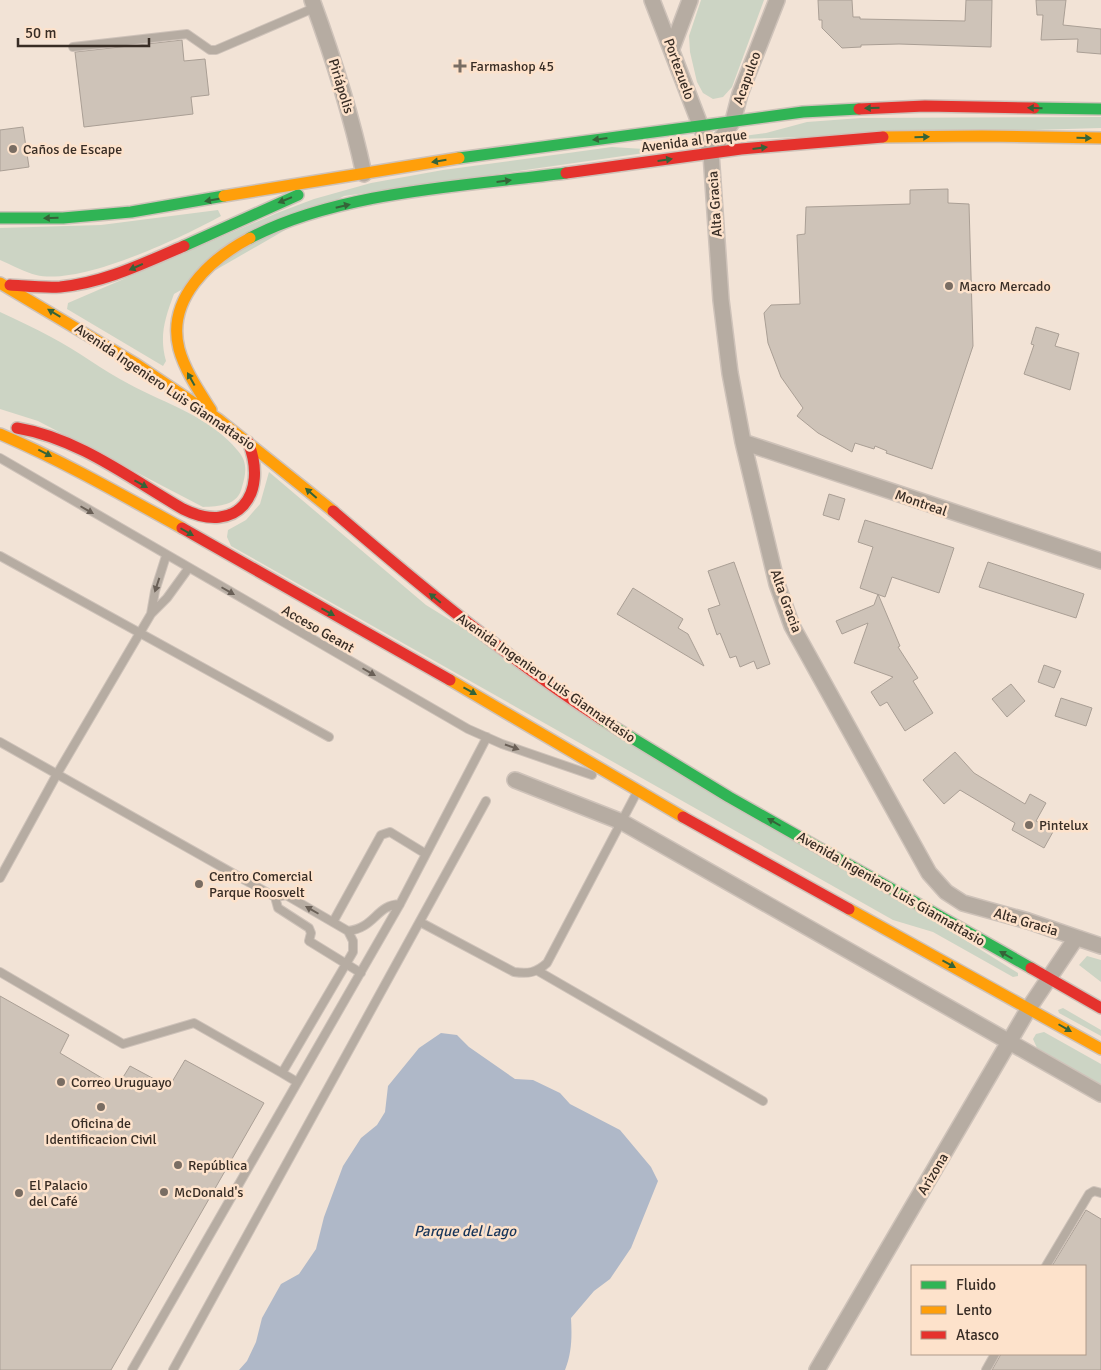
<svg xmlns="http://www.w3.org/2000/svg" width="1101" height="1370" font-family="Signika,sans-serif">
  <rect width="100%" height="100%" fill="#f2e3d6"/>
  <path fill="#ccd4c4" d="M701 0H764L732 87 723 97 713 99 703 93 697 82 690 52 689 36Z
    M1101 117V128L736 139V137L766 133 807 122 861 118Z
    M678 145 679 148 344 196 174 294C165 318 159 336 166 361L163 366 67 309 68 303 277 213 314 199 371 183 443 170 612 147 644 149Z
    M218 210 221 216C181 238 80 286 36 275 24 272 12 265 0 260V228L101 225Z
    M0 312C17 320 35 328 51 337 78 351 102 370 129 384 166 404 211 417 238 451 248 462 246 474 242 487 238 506 219 506 203 507L38 421 0 409Z
    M269 472 426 605 1018 973V976L1013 977 933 932 893 920 231 546 227 537 228 530 246 520 260 504Z
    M1087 956 1101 960V982L1079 965Z
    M1063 1008 1101 1030V1036L1059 1013 1058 1010Z
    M1044 1032 1101 1064V1085L1037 1048 1033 1039 1036 1034Z"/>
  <path fill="#afb8c8" d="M441 1033 457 1035 469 1047 515 1079 533 1080 560 1093 570 1104 620 1130 651 1167 658 1181 631 1248 610 1279 594 1291 571 1318C572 1336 572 1353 565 1370H239L247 1361 256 1342 262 1318 281 1284 299 1274 316 1249 324 1217 343 1166 361 1138 377 1125 385 1112 388 1086 419 1048Z"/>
  <path fill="#cec3b8" stroke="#aa9f95" d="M818 0H852L853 17H860V19L965 21 966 0H992L991 47 899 44 861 45V47L842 48 822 28V20H819Z
    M1036 0H1066L1063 25 1101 29V54L1077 52 1078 39 1041 40 1043 15H1037Z
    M182 40 184 61 205 59 209 95 191 97 193 114 84 127 75 52Z
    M23 127 29 167 0 171V130Z
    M948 189V203L969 204 973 346 932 469 886 453 887 451 875 446 874 449 855 443 852 452 818 433 797 416 803 408 781 377 768 343 764 313 771 305 800 304 797 235 805 234 806 207 910 204V190Z
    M1036 327 1059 334 1055 346 1079 353 1070 390 1024 374 1034 345 1031 344Z
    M829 494 845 499 839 520 823 515Z
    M865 520 954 548 939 593 892 577 885 597 860 588 873 547 858 542Z
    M734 562 770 664 757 669 754 661 740 667 736 656 730 658 720 633 717 635 708 609 720 605 708 571Z
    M988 562 1084 594 1076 618 979 587Z
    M633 588 683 619 678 628 688 634 704 666 617 614Z
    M878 594 900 646 898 647 918 678 913 681 933 713 905 731 887 702 880 706 871 692 893 677 854 663 868 623 842 634 836 621 874 605Z
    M1044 665 1061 671 1054 688 1038 682Z
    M1011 684 1025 701 1007 717 992 699Z
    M1061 698 1092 708 1086 726 1055 716Z
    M955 752 974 773 1025 804 1030 794 1046 803 1036 821 1054 830 1044 848 1012 830 1015 823 960 790 944 804 923 780Z
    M0 996 69 1035 60 1053 117 1087 130 1066 169 1087 185 1060 264 1103 111 1370H0Z
    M1086 1210 1101 1219V1370H992L1001 1354H1085V1266H1052Z"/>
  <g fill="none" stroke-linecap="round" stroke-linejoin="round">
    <defs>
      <path id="lane" d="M73 47 187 34 210 50H216L314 8
        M0 458 468 729 502 744 592 775
        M0 556 329 737
        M151 614 155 591 166 556
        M0 742 275 897 286 895 348 931 353 941V952L282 1073 194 1023 123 1044 0 972
        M0 878 57 774 151 614 167 598 188 569
        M275 897 278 908 309 928 311 933 309 941 361 973
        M333 922 381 835 390 832 426 854
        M420 922 514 972C528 974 536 973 547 963L636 794
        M348 931C375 928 376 905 400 904
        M538 971 763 1101
        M282 1073 297 1082
        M1046 1266 1089 1194 1094 1191 1101 1193
        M132 1370 400 904 487 737
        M173 1370 486 801
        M986 1370 995 1354"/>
      <path id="street" d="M312 0C333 57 351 114 364 174
        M652 0 711 153 721 300 730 373 743 442 777 584 792 626 929 873 946 892 963 903 1028 921 1101 946
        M672 48 690 0
        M711 153 733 121 740 94 777 0
        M743 442 1101 561
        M515 780 622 822 1101 1094
        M817 1370 1029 1008 1076 938"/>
      <path id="fast" d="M1034 108 1101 109
        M459 158 803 112 859 109
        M0 218H63L131 212 224 196
        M250 238C340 191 466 186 566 173
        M184 246 298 195
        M601 719 729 797 1031 968"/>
      <path id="slow" d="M883 137 982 136 1101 138
        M224 196 459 158
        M0 283 136 364 218 419 333 511
        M211 410C199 391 185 371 179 349 166 299 210 259 250 238
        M0 434C63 461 122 495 182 528
        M450 680 683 817
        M849 909 1101 1049"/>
      <path id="jam" d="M859 109 925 106 1034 108
        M566 173 741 149 883 137
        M10 285C26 286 44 288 60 287 104 283 144 263 184 246
        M17 428C78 438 131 479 183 509 237 536 269 494 248 442
        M333 511C419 585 506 657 601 719
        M182 528 450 680
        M683 817 849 909
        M1031 968 1101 1008"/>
    </defs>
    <use href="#lane" stroke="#cec2b9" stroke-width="10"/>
    <use href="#street" stroke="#cec2b9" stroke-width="18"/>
    <use href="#fast" stroke="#cec2b9" stroke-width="14"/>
    <use href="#slow" stroke="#cec2b9" stroke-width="14"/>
    <use href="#jam" stroke="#cec2b9" stroke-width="14"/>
    <use href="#lane" stroke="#b6aca2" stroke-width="8"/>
    <use href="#street" stroke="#b6aca2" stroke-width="15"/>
    <use href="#fast" stroke="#30b455" stroke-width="11"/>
    <use href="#slow" stroke="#ff9f0a" stroke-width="11"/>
    <use href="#jam" stroke="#e5322d" stroke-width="11"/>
  </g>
  <defs><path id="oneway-solid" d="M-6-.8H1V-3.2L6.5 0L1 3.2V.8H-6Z" transform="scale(1.25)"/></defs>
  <g fill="#356338">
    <use href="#oneway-solid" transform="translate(872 108) rotate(178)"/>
    <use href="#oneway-solid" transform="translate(1035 108) rotate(-179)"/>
    <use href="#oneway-solid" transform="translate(922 137) rotate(-1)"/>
    <use href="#oneway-solid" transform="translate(1084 138) rotate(1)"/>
    <use href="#oneway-solid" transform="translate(600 139) rotate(173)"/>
    <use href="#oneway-solid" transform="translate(760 148) rotate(-7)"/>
    <use href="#oneway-solid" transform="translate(665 160) rotate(-8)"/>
    <use href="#oneway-solid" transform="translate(439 161) rotate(171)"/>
    <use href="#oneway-solid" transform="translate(504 181) rotate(-7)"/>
    <use href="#oneway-solid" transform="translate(212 200) rotate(170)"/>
    <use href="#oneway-solid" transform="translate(285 200) rotate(158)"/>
    <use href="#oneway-solid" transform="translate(343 206) rotate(-13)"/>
    <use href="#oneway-solid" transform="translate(51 218) rotate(178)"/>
    <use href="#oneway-solid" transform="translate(136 267) rotate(156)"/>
    <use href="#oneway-solid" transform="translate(54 313) rotate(-149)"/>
    <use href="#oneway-solid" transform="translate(191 379) rotate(-119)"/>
    <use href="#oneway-solid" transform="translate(45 453) rotate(27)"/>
    <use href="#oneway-solid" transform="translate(141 484) rotate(29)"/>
    <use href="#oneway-solid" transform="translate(311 493) rotate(-139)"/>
    <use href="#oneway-solid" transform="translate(187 532) rotate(30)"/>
    <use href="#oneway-solid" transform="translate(435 598) rotate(-141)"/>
    <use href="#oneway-solid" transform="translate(328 612) rotate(29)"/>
    <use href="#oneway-solid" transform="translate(470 691) rotate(29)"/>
    <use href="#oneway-solid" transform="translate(774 822) rotate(-150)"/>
    <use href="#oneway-solid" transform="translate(1006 955) rotate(-150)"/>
    <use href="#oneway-solid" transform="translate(949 964) rotate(29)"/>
    <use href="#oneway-solid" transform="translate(1065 1028) rotate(30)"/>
  </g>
  <g fill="#6a6057">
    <use href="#oneway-solid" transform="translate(87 510) rotate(30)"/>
    <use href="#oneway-solid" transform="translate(157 585) rotate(108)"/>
    <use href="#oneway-solid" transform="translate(228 591) rotate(30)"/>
    <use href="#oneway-solid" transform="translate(369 672) rotate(30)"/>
    <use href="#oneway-solid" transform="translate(512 747) rotate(19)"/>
    <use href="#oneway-solid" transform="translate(312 910) rotate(-150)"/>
  </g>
  <g fill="#796d63" stroke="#fde2cb" stroke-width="2">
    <path d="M457.5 58.5h5v5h5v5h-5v5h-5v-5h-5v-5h5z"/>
    <circle cx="13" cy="149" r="5"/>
    <circle cx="949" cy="286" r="5"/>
    <circle cx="1029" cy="825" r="5"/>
    <circle cx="199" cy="884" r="5"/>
    <circle cx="61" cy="1082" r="5"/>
    <circle cx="101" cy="1107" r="5"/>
    <circle cx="178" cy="1165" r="5"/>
    <circle cx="164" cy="1192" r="5"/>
    <circle cx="19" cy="1193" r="5"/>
  </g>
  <g text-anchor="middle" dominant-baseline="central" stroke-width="5" stroke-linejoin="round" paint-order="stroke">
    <g font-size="14" fill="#382d25" stroke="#fde2cb" text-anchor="start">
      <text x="470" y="66">Farmashop 45</text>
      <text x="23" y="149">Caños de Escape</text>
      <text x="959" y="286">Macro Mercado</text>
      <text x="1039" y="825">Pintelux</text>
      <text x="209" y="876">Centro Comercial<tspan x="209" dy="16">Parque Roosvelt</tspan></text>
      <text x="71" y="1082">Correo Uruguayo</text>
      <text x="101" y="1123" text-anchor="middle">Oficina de<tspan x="101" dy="16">Identificacion Civil</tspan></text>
      <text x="188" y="1165">República</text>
      <text x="29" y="1185">El Palacio<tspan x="29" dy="16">del Café</tspan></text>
      <text x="174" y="1192">McDonald's</text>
    </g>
    <g font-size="14" fill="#382d25" stroke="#fde2cb">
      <text transform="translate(679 69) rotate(70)">Portezuelo</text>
      <text transform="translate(747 78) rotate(-70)">Acapulco</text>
      <text transform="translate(341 86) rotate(73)">Piriápolis</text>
      <text transform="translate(694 141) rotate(-7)">Avenida al Parque</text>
      <text transform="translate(715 204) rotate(-94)">Alta Gracia</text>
      <text transform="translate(165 387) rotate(34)">Avenida Ingeniero Luis Giannattasio</text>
      <text transform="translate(921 503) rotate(19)">Montreal</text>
      <text transform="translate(786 601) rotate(70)">Alta Gracia</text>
      <text transform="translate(318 629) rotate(30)">Acceso Geant</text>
      <text transform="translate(546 678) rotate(35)">Avenida Ingeniero Luis Giannattasio</text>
      <text transform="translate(891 889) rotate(30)">Avenida Ingeniero Luis Giannattasio</text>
      <text transform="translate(1026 922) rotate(17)">Alta Gracia</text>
      <text transform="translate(933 1174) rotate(-59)">Arizona</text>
    </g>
    <g font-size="15" font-style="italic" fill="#17355a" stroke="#fde2cb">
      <text x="465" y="1231">Parque del Lago</text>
    </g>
  </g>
  <rect x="911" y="1265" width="175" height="90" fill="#fde2cb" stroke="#ae9a89"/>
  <rect x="921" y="1281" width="25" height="8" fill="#30b455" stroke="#ae9a89"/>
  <text x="956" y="1290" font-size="15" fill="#382d25">Fluido</text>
  <rect x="921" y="1306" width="25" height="8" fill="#ff9f0a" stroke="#ae9a89"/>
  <text x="956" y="1315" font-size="15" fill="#382d25">Lento</text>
  <rect x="921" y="1331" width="25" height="8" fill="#e5322d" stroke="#ae9a89"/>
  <text x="956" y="1340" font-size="15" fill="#382d25">Atasco</text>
  <path d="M18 38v8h131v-8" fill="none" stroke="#382d25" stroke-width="2.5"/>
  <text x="25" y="38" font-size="15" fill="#382d25" stroke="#fde2cb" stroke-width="4" paint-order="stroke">50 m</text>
</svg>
